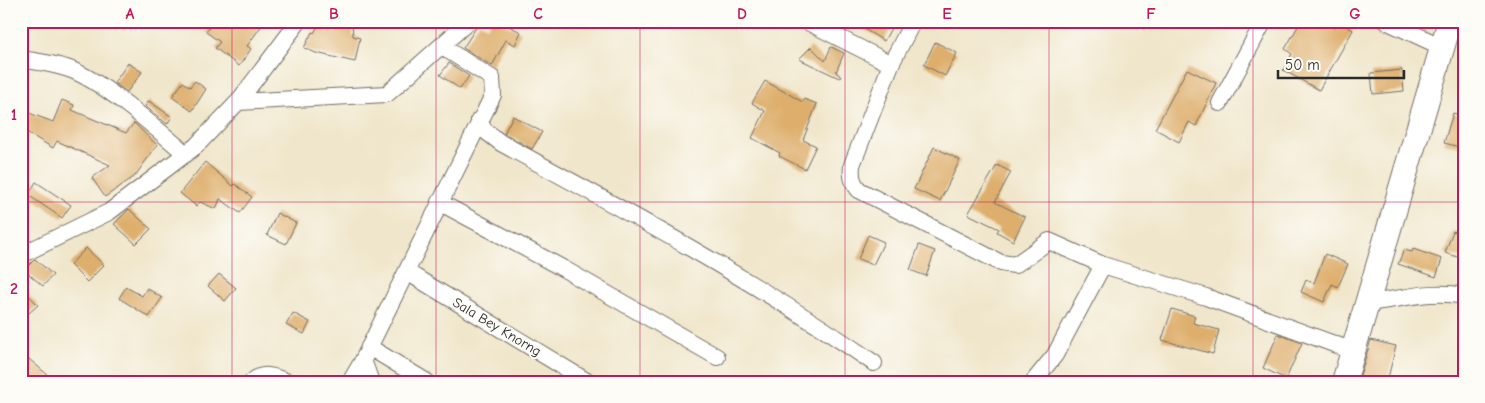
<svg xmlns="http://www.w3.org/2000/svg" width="1485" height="403" font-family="'Comic Neue',sans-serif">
  <rect width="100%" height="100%" fill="#fdfcf7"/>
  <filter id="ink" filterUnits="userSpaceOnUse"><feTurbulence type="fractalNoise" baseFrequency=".02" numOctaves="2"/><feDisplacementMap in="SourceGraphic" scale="10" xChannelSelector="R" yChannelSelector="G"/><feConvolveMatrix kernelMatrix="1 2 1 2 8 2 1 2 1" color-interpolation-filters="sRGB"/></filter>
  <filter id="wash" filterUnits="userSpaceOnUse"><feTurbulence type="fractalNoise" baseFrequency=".0096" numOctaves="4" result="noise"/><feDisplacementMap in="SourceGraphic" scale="20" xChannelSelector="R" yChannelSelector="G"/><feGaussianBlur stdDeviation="1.12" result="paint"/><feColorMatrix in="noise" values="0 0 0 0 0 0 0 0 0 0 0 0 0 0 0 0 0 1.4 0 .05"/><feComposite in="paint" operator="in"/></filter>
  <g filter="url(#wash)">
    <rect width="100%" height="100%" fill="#f0e6cb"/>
    <g id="blocks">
      <path fill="#deae6c" d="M214 21H265L247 46 251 49 239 66 215 48 220 42 206 32Z
        M321 21H352L353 36 360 38 355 62 316 53 304 48 312 32 314 33Z
        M490 21H498L521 32 515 45 506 40 492 66 463 48 479 23 487 27Z
        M851 21H895L884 41Z
        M1301 21H1323L1335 28 1339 22 1353 30 1319 90 1283 70 1292 54 1285 49Z
        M935 42 957 53 945 76 924 65Z
        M811 47 825 61 831 47 844 53 836 72 841 77 839 78 799 59Z
        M128 63 142 72 127 92 114 83Z
        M449 63 469 76 460 89 440 75Z
        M1187 69 1216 83 1196 126 1189 122 1179 142 1155 129Z
        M1402 70 1404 91 1373 94 1371 73Z
        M195 81 206 89 192 111 172 97 183 82 190 87Z
        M765 81 803 102 804 99 817 104 803 140 816 146 805 169 779 156 780 153 752 138 765 111 752 103Z
        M62 100 74 105 72 110 126 133 134 123 157 145 135 176 105 197 92 178 110 165 57 141 53 148 21 129V110L53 122Z
        M149 101 172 117 167 124 145 106Z
        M1453 113 1464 116V148L1444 143Z
        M513 116 542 132 532 149 504 133Z
        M934 147 960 160 940 201 914 189Z
        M205 162 233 186 235 184 252 197 240 213 220 199 216 209 200 202 196 206 180 193Z
        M997 165 1011 172 995 202 1025 217 1013 241 997 232 999 229 968 214Z
        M36 182 71 205 62 218 28 195Z
        M129 209 151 229 136 244 114 224Z
        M277 213 296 223 286 244 267 235Z
        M1453 231 1464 235V259L1445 253Z
        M868 235 884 242 873 265 858 259Z
        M919 245 935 251 926 276 910 270Z
        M86 248 104 265 87 282 70 265Z
        M1413 249 1442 259 1436 277 1398 264 1404 250 1412 252Z
        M1325 254 1348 264 1338 287 1332 284 1324 302 1301 292 1306 280 1314 283Z
        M35 259 53 275 43 286 24 270Z
        M219 274 236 288 225 301 208 286Z
        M21 287 38 305 21 320Z
        M126 287 142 296 147 288 162 298 149 317 119 298Z
        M1172 309 1195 316 1193 323 1219 330 1213 354 1162 340Z
        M293 313 310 322 304 334 286 325Z
        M1278 334 1302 343 1286 379 1263 368Z
        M1371 340 1396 346 1387 382H1358Z
        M29 359 56 382H21V367Z"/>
    </g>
  </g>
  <g filter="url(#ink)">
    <use href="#blocks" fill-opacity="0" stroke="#706c63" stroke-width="1"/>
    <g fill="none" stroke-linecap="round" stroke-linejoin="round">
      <defs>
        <path id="street" d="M806 21 891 64
          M913 21 891 64 852 165C851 176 852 182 859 190L1001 263 1015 265 1049 241 1103 265 1206 297 1353 351
          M1386 21 1442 47
          M21 59C39 62 58 64 74 71 109 86 157 129 186 154
          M238 102 387 94 469 21
          M1220 103 1264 21
          M479 120 484 130 501 143C628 212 755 281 874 363
          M439 202 564 269 717 357
          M21 255 109 212 196 146 238 102 299 21
          M407 272 588 382
          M1367 303C1400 300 1430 289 1464 296
          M369 347 427 382
          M363 360 371 382
          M252 382C263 371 275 377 288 382
          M350 382 363 360 493 95 492 78 441 46
          M1033 382 1055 355 1103 265"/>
        <path id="secondary" d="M1344 382 1450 21"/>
      </defs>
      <use href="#street" stroke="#706c63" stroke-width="18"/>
      <use href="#secondary" stroke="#706c63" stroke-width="26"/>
      <use href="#street" stroke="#fff" stroke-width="16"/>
      <use href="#secondary" stroke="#fff" stroke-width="24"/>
    </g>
  </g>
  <path fill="none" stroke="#c2185b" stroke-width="1" stroke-opacity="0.55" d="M232 21V382M436 21V382M640 21V382M845 21V382M1049 21V382M1253 21V382M21 202H1464"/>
  <g text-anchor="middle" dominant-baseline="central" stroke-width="4" stroke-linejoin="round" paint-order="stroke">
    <g font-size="14" fill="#2b2b2b" stroke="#fdfcf7">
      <text transform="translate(497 327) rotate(31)">Sala Bey Knorng</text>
    </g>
  </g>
  <rect width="1485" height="403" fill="none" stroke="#fdfcf7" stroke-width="55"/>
  <path d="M1278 70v8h126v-8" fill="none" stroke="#2b2b2b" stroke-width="2.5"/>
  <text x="1285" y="70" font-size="15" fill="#2b2b2b" stroke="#fdfcf7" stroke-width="4" paint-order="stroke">50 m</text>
  <rect x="28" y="28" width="1430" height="348" fill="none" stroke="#c2185b" stroke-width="2"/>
  <g font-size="16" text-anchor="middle" font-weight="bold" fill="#c2185b">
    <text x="130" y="19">A</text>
    <text x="334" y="19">B</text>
    <text x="538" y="19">C</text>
    <text x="742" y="19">D</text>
    <text x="947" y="19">E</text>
    <text x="1151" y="19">F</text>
    <text x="1355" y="19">G</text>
    <text x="14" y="120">1</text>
    <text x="14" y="294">2</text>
  </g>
</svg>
